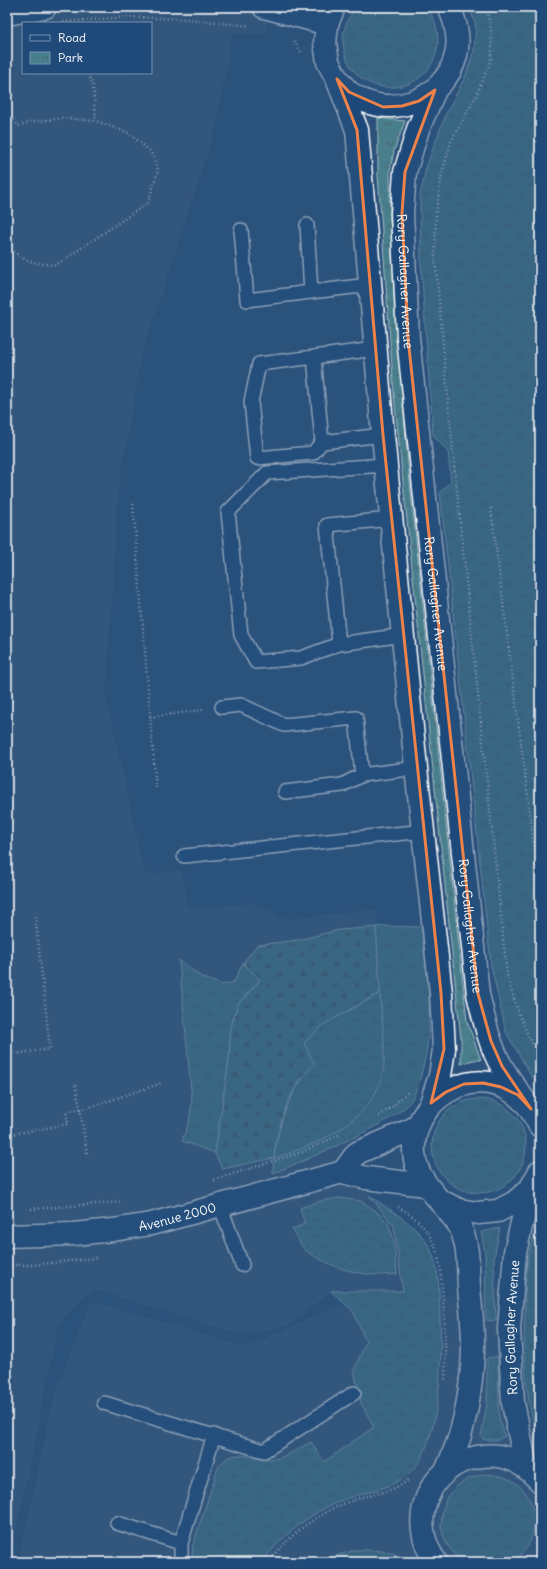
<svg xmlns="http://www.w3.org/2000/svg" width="547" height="1569" font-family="Delius,sans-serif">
  <defs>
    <pattern id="grass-tufts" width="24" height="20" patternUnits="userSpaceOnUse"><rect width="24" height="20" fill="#497e8c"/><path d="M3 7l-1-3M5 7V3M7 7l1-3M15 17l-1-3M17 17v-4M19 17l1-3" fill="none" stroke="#4a656c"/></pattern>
    <pattern id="forest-firs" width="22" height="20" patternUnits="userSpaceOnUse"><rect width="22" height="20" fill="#497e8c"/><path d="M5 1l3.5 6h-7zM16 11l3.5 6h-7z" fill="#4a656c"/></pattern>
    <pattern id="park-crowns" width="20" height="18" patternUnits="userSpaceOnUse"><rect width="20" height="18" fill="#497e8c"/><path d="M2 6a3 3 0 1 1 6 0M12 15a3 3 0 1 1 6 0" fill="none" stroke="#4a656c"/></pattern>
  </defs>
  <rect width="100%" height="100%" fill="#2c527b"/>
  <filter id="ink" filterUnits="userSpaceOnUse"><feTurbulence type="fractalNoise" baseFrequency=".025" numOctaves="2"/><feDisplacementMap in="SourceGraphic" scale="8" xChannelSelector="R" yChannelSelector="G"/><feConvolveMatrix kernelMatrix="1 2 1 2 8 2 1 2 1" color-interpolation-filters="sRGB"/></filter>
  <g filter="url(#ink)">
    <path fill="#3c5b7d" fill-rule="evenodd" d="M7 7H272L265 34H232L215 130 141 357 118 492 106 695 145 875 182 870 188 909 254 903 284 919 376 909 384 1061 353 1120 369 1195 394 1226 403 1292 331 1291 289 1325 241 1335 92 1289 59 1322 10 1562H7ZM23 23H151V73H23Z
      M540 1285V1562H18L55 1393 91 1301 245 1347 338 1306Z"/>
    <path fill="url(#grass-tufts)" stroke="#a4bec6" d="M357 7H425C428 11 432 15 434 20 437 27 438 36 438 43 433 99 354 103 344 49 341 34 346 18 357 7Z
      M470 7H540V1088L530 1074 506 1032 491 965 440 492 451 482 448 452 433 435 421 266 420 196 426 168 436 140 447 112 466 75 474 50 476 27Z
      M378 118 405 121 394 151 390 170V219L408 464 467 1021 481 1060H473L461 1064V1039L394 395 378 175Z
      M384 926 421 927C428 976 435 1022 422 1071 419 1082 416 1094 410 1102 403 1112 388 1119 378 1125 344 1143 309 1159 273 1173L274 1158 286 1154 319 1140 353 1120 384 1061 376 927Z
      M179 960 201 977 222 985 234 982 243 963 260 980 238 1004 231 1027 229 1060 215 1153 182 1141 189 1122 192 1101Z
      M432 1146a47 47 0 1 1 94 0a47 47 0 1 1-94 0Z
      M369 1195C389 1210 413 1222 427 1243 440 1263 439 1294 440 1317 441 1364 442 1413 422 1457 419 1464 413 1470 407 1475 391 1489 367 1491 348 1498 314 1510 284 1533 262 1562H193L192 1558 193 1545 218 1468C233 1443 256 1463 278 1458 288 1456 302 1446 311 1442L324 1462 374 1427 361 1403 354 1370 366 1342 353 1311 331 1291H403L394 1226Z
      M540 1219V1446C525 1398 523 1361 525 1311 525 1296 525 1280 527 1265 529 1249 534 1234 540 1219Z
      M500 1228 494 1258 496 1321 486 1320 485 1253 481 1232Z
      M498 1357 499 1418 505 1436 498 1440H484L481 1436 487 1404V1358Z
      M485 1474C495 1475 505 1476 514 1482 542 1500 541 1546 511 1562H465L455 1555 446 1543 441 1528 442 1512 447 1497 457 1486 470 1478Z
      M356 1550C377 1550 392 1550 410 1562H325L338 1555Z"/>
    <path fill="url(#forest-firs)" stroke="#a4bec6" d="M376 927 380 993 347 1011 315 1063 300 1080 288 1101 282 1119 276 1141 274 1158 222 1169 215 1153 229 1060 231 1027 238 1004 260 980 243 963 257 945 298 940 339 930Z"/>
    <path fill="url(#park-crowns)" stroke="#a4bec6" d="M380 993C381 1015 385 1038 384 1060 383 1116 321 1144 274 1158 280 1117 289 1094 314 1063L304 1043 323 1025Z
      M339 1198 361 1201 376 1211 388 1223 394 1241 397 1274C369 1277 343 1272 318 1258 314 1255 308 1253 305 1250 300 1244 296 1235 292 1229L305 1224 300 1208 317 1202Z"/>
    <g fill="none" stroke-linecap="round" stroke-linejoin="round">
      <defs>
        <path id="service" d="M241 230 247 300 311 292 307 225
          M311 292 369 285
          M314 357 375 349
          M322 442 314 357 259 364 251 402 257 458 313 453 322 442 383 435
          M386 465 267 473 228 512 241 635 256 662 301 658 339 644 327 525 392 519
          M339 644 404 635
          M222 707 241 705 284 725 356 718 362 775 342 785 285 792
          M362 775 416 768
          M184 856 424 831
          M220 1205 242 1265
          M104 1403 264 1451 354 1393
          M117 1523 181 1543 214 1435
          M181 1562V1543"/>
        <g id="minor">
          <path d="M264 7 327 24"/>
          <path d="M7 14 45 7"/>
          <path d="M343 1172 357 1153 417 1127"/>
          <path d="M343 1172 366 1178 426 1185"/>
          <path id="s1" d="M7 1236 74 1234 113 1230 151 1224 343 1172"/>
        </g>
        <g id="tertiary">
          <path d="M334 7 327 24 325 43 328 62 337 79 357 130 383 435 416 768 441 993 444 1049 440 1076 431 1103"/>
          <path d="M339 81C342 85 346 89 349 92 387 122 445 101 456 55 460 38 456 22 449 7"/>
          <path id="s2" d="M435 90 418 129 405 172 402 213 408 338 478 994C484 1019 489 1045 502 1067 514 1087 529 1105 540 1126"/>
          <path d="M441 1201 459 1210 478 1213 498 1211 515 1202 530 1189"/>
          <path id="s3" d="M526 1467 513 1403 509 1329 515 1252 530 1189 540 1171"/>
          <path d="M447 1469C453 1455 460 1439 463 1424 469 1402 473 1368 473 1346 473 1327 471 1307 469 1288 468 1269 469 1247 461 1229 459 1224 455 1220 452 1216 436 1194 412 1177 414 1146 416 1093 483 1060 522 1100"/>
          <path d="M436 1562C406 1521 428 1466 477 1457 486 1455 498 1455 507 1458 521 1462 530 1471 540 1481"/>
        </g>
      </defs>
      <use href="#service" stroke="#fff" stroke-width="16"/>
      <use href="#minor" stroke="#fff" stroke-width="25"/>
      <use href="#tertiary" stroke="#fff" stroke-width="25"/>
      <path stroke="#fff" stroke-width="2.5" stroke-dasharray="1 3" stroke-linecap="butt" d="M486 7 491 29 492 45 491 60 476 96 451 142 442 173 436 212 435 257 454 463 507 975C515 1005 525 1032 540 1059
        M63 22 128 17 187 19 250 26
        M294 41 301 52
        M88 74 93 86 96 121
        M7 110 18 126 31 122 62 118 96 121 129 133 150 151 155 160 158 171 148 203 56 265C35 264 19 261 7 243
        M133 504 156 788
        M491 508 540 892
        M150 717 203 710
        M7 1055 50 1049 35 913
        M379 1116 392 1107 409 1091
        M7 1135 68 1124 66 1112 80 1109 75 1082
        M87 1153 80 1109 93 1106 162 1083
        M214 1180 302 1152 341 1134
        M398 1207C412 1214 425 1226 432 1240 441 1258 441 1279 443 1298 445 1327 446 1352 445 1381
        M31 1209 122 1202
        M7 1265H32L96 1258
        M533 1328H540
        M268 1562C290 1535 317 1513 351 1501 369 1494 392 1493 408 1480"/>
      <use href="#service" stroke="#1f4a7a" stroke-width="13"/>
      <use href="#minor" stroke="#1f4a7a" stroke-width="22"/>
      <use href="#tertiary" stroke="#1f4a7a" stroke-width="22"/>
    </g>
  </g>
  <path d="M0 0H547V1569H0ZM337 79 349 92 383 107 402 106 419 101 435 90 405 172 402 213 408 338 478 994 491 1041 502 1066 531 1109 518 1095 501 1087 483 1083 464 1084 446 1092 431 1103 444 1049 441 993 383 435 357 130Z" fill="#2c527b" fill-opacity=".55" fill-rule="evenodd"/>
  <path fill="none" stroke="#ee8249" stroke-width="3" stroke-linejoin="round" d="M337 79 349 92 383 107 402 106 419 101 435 90 405 172 402 213 408 338 478 994 491 1041 502 1066 531 1109 518 1095 501 1087 483 1083 464 1084 446 1092 431 1103 444 1049 441 993 383 435 357 130Z"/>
  <g text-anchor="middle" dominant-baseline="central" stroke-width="3" stroke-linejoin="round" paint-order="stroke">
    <g font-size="13" fill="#fff" stroke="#1f4a7a">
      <text stroke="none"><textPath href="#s2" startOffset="197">Rory Gallagher Avenue</textPath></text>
      <text stroke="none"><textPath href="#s2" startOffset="521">Rory Gallagher Avenue</textPath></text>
      <text stroke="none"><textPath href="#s2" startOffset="845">Rory Gallagher Avenue</textPath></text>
      <text stroke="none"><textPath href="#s1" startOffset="172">Avenue 2000</textPath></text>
      <text stroke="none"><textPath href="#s3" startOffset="141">Rory Gallagher Avenue</textPath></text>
    </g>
  </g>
  <rect width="547" height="1569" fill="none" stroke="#1f4a7a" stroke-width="24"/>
  <rect x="12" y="12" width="523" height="1545" fill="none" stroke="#fff" stroke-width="1.5" filter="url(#ink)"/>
  <rect x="22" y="22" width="130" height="52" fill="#1f4a7a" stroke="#7992af"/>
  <rect x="30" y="35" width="20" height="6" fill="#1f4a7a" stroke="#7992af"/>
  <text x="58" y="42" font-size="12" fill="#ffffff">Road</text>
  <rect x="30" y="52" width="20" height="12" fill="url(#park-crowns)" stroke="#7992af"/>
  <text x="58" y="62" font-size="12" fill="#ffffff">Park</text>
</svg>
